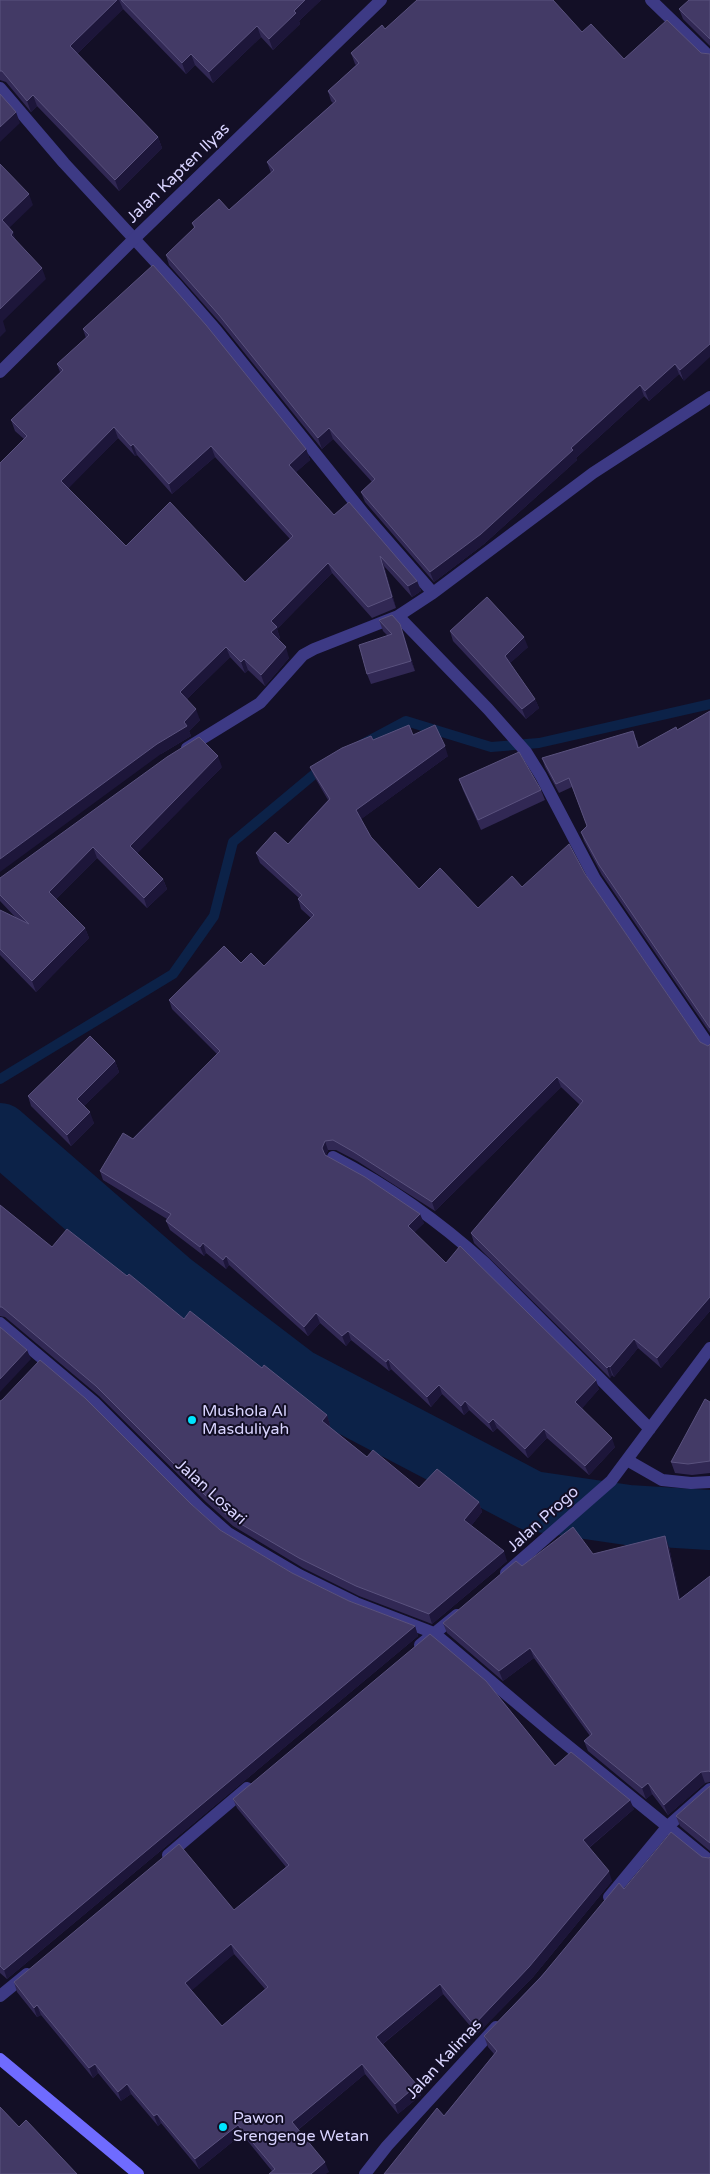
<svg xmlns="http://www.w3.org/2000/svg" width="710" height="2174" font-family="'Varela Round',sans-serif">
  <rect width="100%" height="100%" fill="#130f26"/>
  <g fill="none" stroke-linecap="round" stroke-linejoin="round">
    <path stroke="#0c2248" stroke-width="10" d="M361 745 406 721 491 747 539 743 710 704
      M0 1079 173 974 214 916 233 842 324 766"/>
    <path stroke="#0c2248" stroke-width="60" d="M0 1133 170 1281 297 1378 532 1501 628 1515 710 1520"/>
    <path stroke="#3d3a85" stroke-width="12" d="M651 0 710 57
      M0 88 64 163 175 283 216 330 364 514 433 593
      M398 616 488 709 526 752 541 776 595 879 710 1047
      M187 748 260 703 303 655 314 649 398 616 433 593 593 473 710 397
      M333 1157C387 1185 439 1221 485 1263L650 1429
      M0 1323 94 1402 200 1508 228 1533 299 1575 356 1603 434 1633 551 1732 710 1861
      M627 1460 662 1480 691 1483 710 1482
      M506 1573 611 1481 710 1348
      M420 1645 457 1615
      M168 1855 247 1788
      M609 1897 667 1827 710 1789
      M0 1996 27 1974
      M365 2174 387 2146 496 2027"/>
    <path stroke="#3d3a85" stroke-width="12" d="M0 372 134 239 381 0"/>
    <path stroke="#6f6bff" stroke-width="12" d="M0 2059 138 2174"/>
  </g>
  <path fill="#312854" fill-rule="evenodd" d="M0 0H321L299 21 300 24 273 50 261 37 213 83 195 65 186 74 123 9 77 54 158 137 162 148 119 191 37 106 31 112 6 82 0 80Z
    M553 0 684 381 679 374 649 401 644 396 576 458 577 460 484 544 434 582 365 502 361 492 372 482 333 439 322 449 222 325 169 265 166 255 194 228 192 223 229 210 271 173 267 162 333 103 331 101 328 91 356 65 355 64 351 53 385 29Z
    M710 0V46L683 19 679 9Z
    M83 329 306 449 310 460 296 472 334 515 417 581 421 591 412 597 384 566 396 608 372 618 332 573 277 629 280 638 278 640 289 658 265 686 248 670 245 673 230 657 187 699 200 720 189 731 191 736 161 754 24 439 15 431 11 420 60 372 57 364 86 338ZM118 438 135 456 137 455 172 494 215 457 290 539 245 582 126 546 68 488Z
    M379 620 400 624 415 671 371 684 367 674 388 636 383 631Z
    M450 631 528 647 510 663 535 699 539 708 526 719 453 641Z
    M710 711V1033L602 875 584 841 581 832 587 826 572 787 559 793 545 767 542 758 637 740 639 748 677 730Z
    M413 735 448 756 361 819 371 837 419 889 478 908 522 887 585 874 700 1042 708 1046 710 1044V1311L661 1368 638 1348 614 1377 612 1375 610 1378 474 1243 471 1233 580 1105 561 1087 435 1211 357 1161 336 1150H328L326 1155 424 1223 414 1232 446 1263 599 1389 582 1408 615 1447 589 1475 547 1438 528 1458 497 1428 493 1432 469 1410 464 1415 442 1394 431 1407 391 1369 389 1371 351 1340 346 1346 320 1323 308 1336 229 1265 226 1269 206 1253 204 1256 170 1230 166 1221 167 1219 103 1180 100 1171 217 1054 172 1009 169 1000 241 963 264 966 311 918 301 909 298 899 299 898 260 863 256 853 288 844 328 800 314 776 310 767 373 740Z
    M222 767 137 853 163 879 167 889 147 908 97 858 56 899 85 928 89 938 36 992 0 955V910L16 918 0 901V878Z
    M459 779 541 790 545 800 481 830 463 790Z
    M115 1061 119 1072 84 1106 94 1123 71 1146 31 1106 28 1096Z
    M0 1205 52 1247 127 1276 184 1319 262 1368 327 1415 330 1425 329 1426 367 1457 419 1488 479 1502 482 1512 471 1526 507 1561 432 1624 359 1596 303 1568 233 1526 206 1502 99 1396 5 1317 0 1316Z
    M0 1401 191 1504 220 1530 292 1573 349 1601 415 1626 418 1636 7 1979 0 1973Z
    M710 1402V1473L692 1475 675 1473 671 1462Z
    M669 1547 680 1599 710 1576V1782L705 1783 668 1815 652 1794 646 1799 588 1751 584 1741 590 1736 534 1658 503 1681 447 1633 443 1623 522 1566 593 1554Z
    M555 1766 634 1809 589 1848 612 1881 533 1977 477 2034 443 1994 383 2044 421 2095 398 2114 365 2074 298 2130 329 2172 272 2171 242 2134 199 2169 161 2123 158 2126 131 2094 121 2101 98 2073 93 2078 41 2015 37 2017 17 1992 14 1982 234 1910 286 1867 237 1808 233 1799ZM234 1954 265 1989 222 2026 191 1990Z
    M710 1786V1851L680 1826 676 1816Z
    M702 1857 709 1858 444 2116 494 2054 488 2047 484 2036 624 1889Z"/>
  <path fill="#1d163a" d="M117 0H119L123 9 74 57 70 46Z
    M305 0H321L299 21 300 24 273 50 269 39 294 11Z
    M257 26 261 37 213 83 209 72Z
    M191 54 195 65 186 74 182 63Z
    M33 95 37 106 31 112 27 101Z
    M16 112 20 123 0 142V127Z
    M158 137 162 148 119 191 115 180Z
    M29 194 33 205 6 231 2 220Z
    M13 232 17 244 11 235Z
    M42 268 46 279 3 321 6 331 0 337V309Z
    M710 344V357L684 381 680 370Z
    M675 364 679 374 649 401 645 391Z
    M640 385 644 396 576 458 577 460 484 544 434 582 430 572 571 448Z
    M114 427 118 438 65 492 61 481Z
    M329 428 333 439 322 449 318 438Z
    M133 444 137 455 135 456 131 446Z
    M211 446 215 457 172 494 169 484Z
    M306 449 310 460 293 475 289 465Z
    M380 556 384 566 396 608 392 597Z
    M328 563 332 573 277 629 280 638 275 643 271 632V621Z
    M417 581 421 591 412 597 408 586Z
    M400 624 404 634 415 671 411 661Z
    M524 637 528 647 508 665 505 656Z
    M226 647 230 657 183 703 180 692Z
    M286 647 289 658 265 686 261 675Z
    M244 659 248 670 245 673 241 662Z
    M535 699 539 708 526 719 522 709Z
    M196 709 200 720 189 731 191 736 161 754 0 872V859L184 722Z
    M445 746 448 756 360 820 356 810Z
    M218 756 222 767 134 857 130 846Z
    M93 847 97 858 53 902 49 892Z
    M163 879 167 889 147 908 144 898Z
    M85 928 89 938 36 992 32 981Z
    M115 1061 119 1072 81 1109 77 1099Z
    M557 1077 561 1087 435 1211 432 1202Z
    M90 1112 94 1123 71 1146 67 1135Z
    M325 1141 328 1150 325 1158 322 1148Z
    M420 1214 424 1223 411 1236 408 1226Z
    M203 1243 206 1253 204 1256 200 1247Z
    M226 1256 229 1265 226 1269 223 1260Z
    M710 1297V1311L661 1368 657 1358Z
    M316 1313 320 1323 308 1336 304 1327Z
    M348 1331 351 1340 346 1346 342 1336Z
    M634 1339 638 1348 614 1377 610 1367Z
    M27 1350 31 1359 0 1392V1379Z
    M388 1359 391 1369 389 1371 386 1362Z
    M609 1366 612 1375 610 1378 607 1368Z
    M596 1380 599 1389 579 1412 575 1402Z
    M439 1385 442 1394 431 1407 427 1397Z
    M465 1401 469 1410 464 1415 461 1406Z
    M327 1415 330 1425 326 1430 322 1421Z
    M493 1419 497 1428 493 1432 489 1423Z
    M544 1429 547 1438 528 1458 525 1449Z
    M612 1438 615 1447 589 1475 585 1466Z
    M479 1502 482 1512 468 1530 464 1520Z
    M665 1536 669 1547 683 1610 679 1600Z
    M504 1551 507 1561 432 1624 429 1614Z
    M415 1626 418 1636 7 1979 4 1970Z
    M530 1648 534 1658 503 1681 499 1671Z
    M701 1772 705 1783 668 1815 664 1805Z
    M648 1783 652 1794 646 1799 642 1788Z
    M630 1800 634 1809 586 1850 583 1840Z
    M609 1871 612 1881 533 1977 477 2034 474 2025Z
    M231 1944 234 1954 189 1993 185 1983Z
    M440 1984 443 1994 380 2046 376 2037Z
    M37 2005 41 2015 37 2017 34 2008Z
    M95 2064 98 2073 93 2078 89 2068Z
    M362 2064 365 2074 295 2132 292 2122Z
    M127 2084 131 2094 121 2101 118 2092Z
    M417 2085 421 2095 398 2114 395 2104Z
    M157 2114 161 2123 158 2126 154 2116Z
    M238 2125 242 2134 199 2169 195 2159Z
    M325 2162 329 2172 326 2174H311Z"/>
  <path fill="#433a66" stroke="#5a527e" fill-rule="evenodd" d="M0 0H117L70 46 158 137 115 180 33 95 27 101 2 71H0Z
    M121 0H305L294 11 296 13 269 39 257 26 209 72 191 54 182 63Z
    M417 0H553L582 32 591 24 624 59 667 20 701 53 710 54V344L680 370 675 364 645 391 640 385 571 448 573 450 481 534 430 572 361 492 375 479 329 428 318 438 219 315 166 255 195 227 192 223 219 199 229 210 274 170 267 162 336 101 328 91 359 63 351 53 382 25 385 29Z
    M689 0H710V39L679 9Z
    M0 94 16 112 0 127Z
    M0 164 29 194 2 220 13 232 11 235 42 268 0 309Z
    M153 265 206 325 306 449 289 465 334 515 349 502 417 581 408 586 380 556 392 597 368 607 328 563 271 621 277 627 271 632 286 647 261 675 244 659 241 662 226 647 180 692 196 709 184 722 187 726 157 744 0 859V463L27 436 11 420 63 370 57 364 89 335 83 329ZM114 427 131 446 133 444 169 484 211 446 293 536 245 582 170 502 126 546 61 481Z
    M487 597 524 637 505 656 535 699 522 709 450 631Z
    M392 615 400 624 411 661 367 674 359 645 392 634 379 620Z
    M710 711V1028L599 865 581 832 587 826 569 778 556 784 542 758 633 731 638 748 676 727 677 730Z
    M409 725 413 735 435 725 445 746 356 810 371 837 419 889 440 868 478 908 512 876 522 887 569 844 585 874 700 1042 708 1046 710 1044V1297L657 1358 634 1339 610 1367 609 1366 607 1368 471 1233 583 1101 557 1077 432 1202 354 1152 333 1140 325 1141 322 1148 325 1155 365 1177 420 1214 408 1226 446 1263 460 1246 596 1380 575 1402 612 1438 585 1466 544 1429 525 1449 493 1419 489 1423 465 1401 461 1406 439 1385 427 1397 388 1359 386 1362 348 1331 342 1336 316 1313 304 1327 226 1256 223 1260 203 1243 200 1247 166 1221 171 1214 100 1171 123 1133 133 1139 220 1051 169 1000 224 946 241 963 251 953 264 966 314 915 298 899 302 895 256 853 275 832 288 844 330 799 310 767 342 748 371 736 373 740Z
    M199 737 218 756 130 846 163 879 144 898 93 847 49 892 85 928 32 981 0 949V910L29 924 0 895V878L167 757Z
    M519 752 541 790 478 820 459 779Z
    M90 1036 115 1061 77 1099 90 1112 67 1135 28 1096Z
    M0 1205 52 1247 67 1229 127 1276 129 1274 184 1319 190 1311 262 1368 264 1365 327 1415 322 1421 367 1457 373 1450 419 1488 437 1469 479 1502 464 1520 504 1551 429 1614 356 1586 299 1558 229 1517 202 1492 96 1386 2 1307H0Z
    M0 1327 27 1350 0 1379Z
    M40 1360 85 1398 191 1504 220 1530 292 1573 349 1601 415 1626 4 1970 0 1966V1401L2 1400Z
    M705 1399 710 1402V1461L688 1464 671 1462Z
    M573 1527 593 1554 665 1536 679 1600 710 1576V1772L709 1771 701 1772 664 1805 648 1783 642 1788 584 1741 592 1734 530 1648 499 1671 443 1623 516 1561 522 1566Z
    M430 1634 486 1681 555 1766 571 1752 630 1800 583 1840 609 1871 529 1967 474 2025 440 1984 376 2037 417 2085 395 2104 362 2064 292 2122 325 2162 311 2174H269L275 2169 238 2125 195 2159 157 2114 154 2116 127 2084 118 2092 95 2064 89 2068 37 2005 34 2008 14 1982 179 1844 234 1910 289 1865 233 1799ZM231 1944 268 1987 222 2026 185 1983Z
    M710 1786V1843L676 1816Z
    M671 1832 702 1857 709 1858 710 1857V2174H384L437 2108 444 2116 497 2051 484 2036 541 1977 619 1883 624 1889Z
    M0 2107 19 2127 26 2120 77 2174H0Z"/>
  <g fill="#00e5ff" stroke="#130f26" stroke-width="2">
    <circle cx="192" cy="1420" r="5"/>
    <circle cx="223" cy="2127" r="5"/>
  </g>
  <g text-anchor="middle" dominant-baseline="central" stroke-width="4" stroke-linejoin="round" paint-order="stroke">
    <g font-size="16" fill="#d9d4ff" stroke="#130f26">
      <text transform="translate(178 173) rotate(-44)">Jalan Kapten Ilyas</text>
      <text transform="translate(211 1492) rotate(42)">Jalan Losari</text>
      <text transform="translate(543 1519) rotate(-42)">Jalan Progo</text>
      <text transform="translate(444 2059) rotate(-47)">Jalan Kalimas</text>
    </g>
    <g font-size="16" fill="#d9d4ff" stroke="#130f26" text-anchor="start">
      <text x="202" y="1411">Mushola Al<tspan x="202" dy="18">Masduliyah</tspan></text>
      <text x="233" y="2118">Pawon<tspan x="233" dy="18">Srengenge Wetan</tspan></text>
    </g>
  </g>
</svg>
